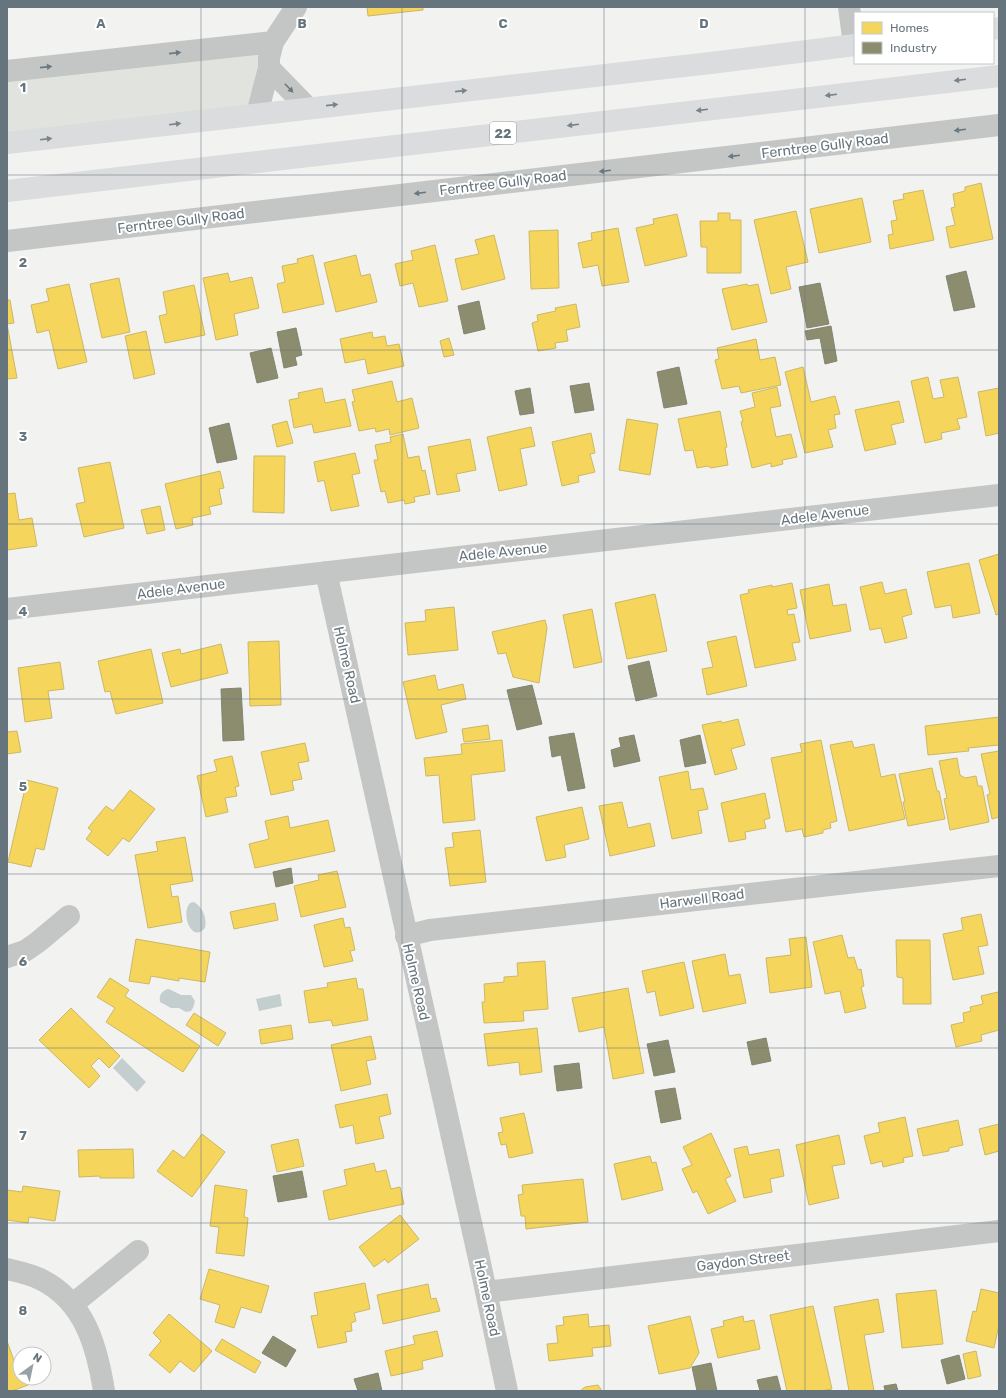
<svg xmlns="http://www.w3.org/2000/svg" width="1006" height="1398" font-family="Rubik,sans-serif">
  <rect width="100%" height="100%" fill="#f2f2f1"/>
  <path fill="#e1e3de" d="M273 42 257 114 7 143V71Z"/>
  <path fill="#c4cecf" d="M194 902C203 908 207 917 205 928 192 944 180 914 190 903Z
    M168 989 171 990 181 995H191L195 1001 193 1008 191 1011 186 1012 179 1008H171L160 1002C159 996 161 991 168 989Z
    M280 994 282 1006 259 1011 256 999Z
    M122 1058 146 1082 137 1092 113 1068Z"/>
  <path fill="#f6d55c" stroke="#cbb866" d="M367 7H423V10L368 16Z
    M981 183 993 239 950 248 946 227 955 225 951 208 955 207 953 194 965 191V187Z
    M923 190 934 240 890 249 888 235 893 234 891 221 897 220 893 201 904 199 903 194Z
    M862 198 871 242 819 253 810 209Z
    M796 211 808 262 786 267 791 289 771 294 754 220Z
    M718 213H730V220H741V273H707V247H701L700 221H718Z
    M677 214 687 256 645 266 636 228 654 224 653 219Z
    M618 228 629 282 602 286 598 265 583 268 578 243 592 240 591 233Z
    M558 230 559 288 531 289 529 231Z
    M494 235 505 279 462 290 455 259 479 254 475 240Z
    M435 245 448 301 419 307 413 283 400 286 395 264 413 260 411 251Z
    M313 255 324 304 283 313 277 284 285 282 282 266 298 263 297 259Z
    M356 255 361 276 370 274 377 302 336 312 324 263Z
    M228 273 230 282 252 277 259 308 234 314 238 335 216 340 203 278Z
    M119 278 130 332 102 338 90 284Z
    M69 284 87 362 58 369 49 330 37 333 31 305 49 301 46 289Z
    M747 284 748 286 758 284 767 322 732 330 722 289Z
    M194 285 205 335 165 343 159 316 167 314 163 292Z
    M7 300H10L14 323 7 324 17 378 7 379Z
    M576 304 580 327 566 330 568 341 555 343 556 348 538 351 532 323 538 321 537 315 556 311 555 308Z
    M146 331 155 374 134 379 125 336Z
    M372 332 373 338 385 336 387 346 399 344 404 366 368 374 365 359 345 363 340 339Z
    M449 338 454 355 444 357 440 341Z
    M756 339 760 360 775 357 781 385 741 393 739 386 722 389 715 360 719 359 717 348Z
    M803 367 811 402 835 396 840 414 834 415 836 428 828 430 833 447 805 453 785 372Z
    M928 377 933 399 944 397 940 380 958 377 967 417 957 419 960 429 941 433 942 439 925 443 911 381Z
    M392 381 397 402 412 398 419 428 390 435 389 429 376 432 375 428 359 431 352 402 355 401 352 390Z
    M777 387 781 406 770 408 776 437 791 434 797 457 782 460 783 464 771 467V463L752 468 741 422 743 421 740 411 755 407 752 393Z
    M322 388 325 403 345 399 351 426 314 433 312 424 294 428 289 400 299 398 298 393Z
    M999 388V433L986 436 978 392Z
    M899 401 904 422 891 425 896 444 865 451 855 410Z
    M720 411 727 447 725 448 728 465 711 468 708 466 697 468 693 450 685 451 678 419Z
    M627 419 658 424 650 475 619 470Z
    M287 421 293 443 277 447 272 425Z
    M531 427 535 446 520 449 527 485 499 491 487 437Z
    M591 433 595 453 590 454 595 472 578 476 579 482 562 486 552 442Z
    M403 434 408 458 419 456 422 471 425 470 430 494 414 497 415 502 405 504 404 500 388 503 385 491 381 492 374 460H378L375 445 391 442 390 437Z
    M470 439 476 470 456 474 460 491 437 495 428 447Z
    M355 453 360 473 352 475 359 506 331 511 324 480 318 482 314 462Z
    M254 456H285L284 513 253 512Z
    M110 462 124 528 84 537 76 504 85 502 78 468Z
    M220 471 224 488 219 489 222 504 209 507 211 514 192 518 193 525 176 529 165 484Z
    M15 493 19 520 32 518 37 546 7 550V494Z
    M160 506 165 530 147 534 141 510Z
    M999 554V614L996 615 979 560Z
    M969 563 980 613 953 618 951 605 935 608 927 572Z
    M882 582 885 594 906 589 912 614 902 617 907 638 885 643 881 628 870 630 860 587Z
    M792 583 797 608 787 610 788 615 794 614 800 642 792 643 796 660 755 668 740 595 749 593 748 590 772 585V587Z
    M829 584 833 606 846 604 851 631 810 639 800 590Z
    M655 594 667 651 627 659 615 603Z
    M454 607 458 650 408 655 405 623 426 621 425 610Z
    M592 609 602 662 574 668 563 615Z
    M545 620 547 628 539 683 513 677 506 653 498 654 492 632Z
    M736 636 747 686 707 695 702 669 713 667 707 642Z
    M279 641 281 705 250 706 248 642Z
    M221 644 228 673 171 687 162 653 180 649 181 654Z
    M151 649 163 703 116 714 110 691 105 692 98 661Z
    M60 662 64 689 48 691 52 718 25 722 18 668Z
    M435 675 438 690 463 684 466 699 441 705 447 732 416 739 403 682Z
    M999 717V745L968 748 969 751 928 755 925 726Z
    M738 719 745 745 731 749 737 769 715 775 702 725 721 721 722 723Z
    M488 725 490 739 464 742 462 729Z
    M17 731 21 752 7 754V732Z
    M502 740 505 771 471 775 475 820 443 823 439 775 426 776 424 758 462 754 461 744Z
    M821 740 837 821 830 823 831 828 823 830V833L804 837 802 829 786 832 771 758 802 752 800 744Z
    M852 741 854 748 874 744 881 777 895 774 905 819 849 831 830 745Z
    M305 743 309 761 298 763 302 779 292 781 294 790 271 795 261 752Z
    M999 751V817L992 819 987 795 990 794 981 754Z
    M232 756 239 786 235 787 237 796 225 798 228 812 206 817 197 776 217 771 214 760Z
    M957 758 960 775 965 778 976 776 978 786H982L989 822 950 830 944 799 947 798 939 761Z
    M932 768 937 791H939L945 819 908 826 903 802H905L899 774Z
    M688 771 691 790 703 788 708 809 698 811 702 833 672 839 659 777Z
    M27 780 58 788 44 850 36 848 31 867 8 862Z
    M130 790 155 809 129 842 123 838 108 856 86 839 92 831 88 828 106 806 113 811Z
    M765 793 770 818 764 820 766 828 745 832 746 839 729 842 721 803Z
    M622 802 628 828 650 823 655 846 610 856 599 806Z
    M582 807 589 839 564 845 566 857 546 861 536 817Z
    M288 816 290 828 328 820 335 851 255 868 249 844 269 839 265 821Z
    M480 830 486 882 450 886 445 848 454 847 452 833Z
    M185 837 193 881 170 885 172 897 178 896 182 922 148 928 135 855 158 851 156 842Z
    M337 871 346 907 301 917 294 886 319 880 318 875Z
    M275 903 278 920 234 929 230 912Z
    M981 914 988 945 978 947 984 974 953 980 943 934 963 930 961 918Z
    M343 918 345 928 350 927 355 950 350 951 353 961 324 967 314 925Z
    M842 935 848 958 854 957 858 970 861 969 864 986 861 987 866 1008 845 1013 840 991 825 994 813 942Z
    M806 937 812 987 770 993 766 958 791 955 789 939Z
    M136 939 210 952 205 982 179 978V981L151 976 149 984 129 981Z
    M896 940H930L931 1004H903V978L897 977Z
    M725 954 729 976 740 974 746 1003 703 1012 692 961Z
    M545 961 548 1009 523 1011 524 1021 484 1023 482 1002H485L484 984 504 982V977L518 976 517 963Z
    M684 962 694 1008 660 1016 655 991 647 993 642 971Z
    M110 978 129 990 125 996 200 1046 183 1072 106 1022 115 1008 97 997Z
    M356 978 358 989H363L368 1020 333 1026 331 1020 309 1023 304 991 328 987 327 983Z
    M628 988 644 1073 613 1079 604 1027 579 1032 572 998Z
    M998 992 999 997V1030L981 1035 982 1041 956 1047 951 1025 964 1022 963 1013 971 1011 970 1007 983 1004 981 996Z
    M71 1008 120 1056 109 1068 99 1058 91 1066 100 1076 89 1088 39 1040Z
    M194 1013 226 1033 218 1046 186 1025Z
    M291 1025 293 1039 261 1044 259 1030Z
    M537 1028 542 1072 520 1075 519 1062 488 1066 484 1034Z
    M371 1036 376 1059 366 1061 371 1084 341 1091 331 1045Z
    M387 1094 391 1114 379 1117 384 1138 356 1144 353 1125 340 1128 335 1105Z
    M524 1113 533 1153 509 1158 506 1144 501 1145 498 1133 503 1132 500 1118Z
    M905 1117 913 1156 903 1158 904 1162 883 1167 882 1161 871 1164 864 1136 880 1132 878 1123Z
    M958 1120 963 1145 949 1148V1151L923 1156 917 1129Z
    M999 1124V1151L985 1155 979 1129Z
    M711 1133 731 1176 725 1179 736 1201 708 1214 697 1191 693 1193 682 1169 692 1165 683 1147Z
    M202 1134 225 1152 192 1197 157 1171 173 1150 184 1158Z
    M839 1135 845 1164 832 1166 839 1198 809 1205 796 1145Z
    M298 1139 304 1166 277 1172 271 1145Z
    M747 1146 749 1155 779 1149 784 1176 770 1179 772 1192 744 1198 734 1149Z
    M133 1149 134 1178H100V1176L79 1177 78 1150Z
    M650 1156 652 1163 656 1162 663 1190 622 1200 614 1164Z
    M374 1163 376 1172 386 1170 391 1189 400 1187 404 1204 329 1220 323 1191 347 1185 344 1170Z
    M583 1179 588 1222 526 1229 525 1216H521L518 1195 523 1194 522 1185Z
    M215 1185 247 1190 244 1217 248 1218 244 1256 216 1253 219 1227 210 1226Z
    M23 1186 60 1191 55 1221 29 1217 28 1223 7 1220V1190L22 1192Z
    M400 1215 419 1239 388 1263 385 1259 374 1267 359 1247Z
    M209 1269 269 1286 261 1313 241 1307 234 1328 215 1322 220 1305 200 1299Z
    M365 1283 370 1309 354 1313 356 1321 351 1323 352 1331 345 1332 347 1342 318 1348 311 1316 318 1315 314 1293Z
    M428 1284 431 1299 436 1298 440 1311 383 1324 377 1295Z
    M981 1289 999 1293V1325L994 1348 966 1341 973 1311 976 1312Z
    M936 1290 943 1344 902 1348 896 1294Z
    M878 1299 884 1332 864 1335 874 1391H849L834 1307Z
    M813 1306 832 1389 821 1391H787L770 1315Z
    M169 1314 212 1351 194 1372 180 1361 170 1373 149 1355 161 1341 153 1333Z
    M588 1314 589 1327 609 1325 611 1346 592 1348 593 1356 549 1361 547 1344 558 1343 556 1326 564 1325 563 1317Z
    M690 1316 699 1353 690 1368 659 1374 648 1326Z
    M743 1316 744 1322 754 1320 760 1349 718 1358 711 1329 724 1326 723 1321Z
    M437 1331 443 1356 422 1361 423 1369 391 1376 385 1351 415 1344 413 1336Z
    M222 1339 261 1362 255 1373 215 1350Z
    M7 1341 17 1369 20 1368V1378H25L28 1385 12 1391H7Z
    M976 1351 981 1376 968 1379 963 1354Z
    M598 1385 602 1391H580L585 1387Z"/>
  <path fill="#8c8c6e" stroke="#818572" d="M966 271 975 307 954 311 946 276Z
    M820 283 829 324 807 328 799 287Z
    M479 301 485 329 464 334 458 306Z
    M831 326 837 361 825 364 820 338 807 340 805 331Z
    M296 328 302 355 295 357 297 365 284 368 277 332Z
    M271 348 278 378 257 383 250 353Z
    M679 367 687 404 664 408 657 372Z
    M589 383 594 410 575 413 570 386Z
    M530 388 534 413 520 415 515 391Z
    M229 423 237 459 217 463 209 428Z
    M649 661 657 696 636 701 628 666Z
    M532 685 542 724 517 730 507 690Z
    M241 688 244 740 223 741 221 689Z
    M574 733 585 788 568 791 561 755 552 757 549 737Z
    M634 735 640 761 614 767 611 750 621 747 619 738Z
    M700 735 706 763 685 767 680 740Z
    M291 868 293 883 276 887 273 872Z
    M766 1038 771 1061 752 1065 747 1042Z
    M668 1040 675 1072 654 1076 647 1044Z
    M579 1063 582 1088 557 1091 554 1066Z
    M675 1088 681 1119 661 1123 655 1091Z
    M302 1171 307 1197 278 1202 273 1176Z
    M273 1336 296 1350 286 1367 262 1353Z
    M959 1355 965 1379 947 1384 941 1360Z
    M711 1363 717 1391H697L692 1367Z
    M378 1373 382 1391H358L354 1379Z
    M777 1376 781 1391H760L757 1380Z
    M896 1384 898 1391H885L884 1386Z"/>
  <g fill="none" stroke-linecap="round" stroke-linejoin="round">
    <path stroke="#c4c6c6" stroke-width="22" d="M849 7 854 45
      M269 68 308 108
      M7 71 273 42
      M257 114 269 68V58L273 42 296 7
      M7 241 999 125
      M326 572 480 1263 507 1391
      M7 609 999 495
      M406 936 430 930 999 866
      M7 957 25 951 38 942 69 916
      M7 1269C19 1272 31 1274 42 1280 85 1302 97 1347 104 1391
      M486 1292 999 1231
      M73 1304 138 1251"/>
    <path stroke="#dbdcdd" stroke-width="22" d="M993 29 999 28
      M7 143 719 62 855 45
      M7 191 999 76"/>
  </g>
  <defs><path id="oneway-solid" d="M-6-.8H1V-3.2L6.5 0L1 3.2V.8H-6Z"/></defs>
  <g fill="#6b7981">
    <use href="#oneway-solid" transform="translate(175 53) rotate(-6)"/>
    <use href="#oneway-solid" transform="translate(46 67) rotate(-6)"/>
    <use href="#oneway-solid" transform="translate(289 88) rotate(46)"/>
    <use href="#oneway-solid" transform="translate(960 130) rotate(173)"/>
    <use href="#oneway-solid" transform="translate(734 156) rotate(173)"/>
    <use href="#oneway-solid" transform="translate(605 171) rotate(173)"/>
    <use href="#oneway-solid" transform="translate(420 193) rotate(173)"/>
  </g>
  <g fill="#78848b">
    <use href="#oneway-solid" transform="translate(960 80) rotate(173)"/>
    <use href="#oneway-solid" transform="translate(461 91) rotate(-6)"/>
    <use href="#oneway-solid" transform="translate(831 95) rotate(173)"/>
    <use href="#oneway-solid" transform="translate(332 105) rotate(-6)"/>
    <use href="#oneway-solid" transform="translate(702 110) rotate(173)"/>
    <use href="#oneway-solid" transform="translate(175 124) rotate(-7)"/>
    <use href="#oneway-solid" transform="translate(573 125) rotate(173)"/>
    <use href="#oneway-solid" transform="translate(46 139) rotate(-7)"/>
  </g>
  <path fill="none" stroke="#66757d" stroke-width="1" stroke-opacity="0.55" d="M201 7V1391M402 7V1391M604 7V1391M805 7V1391M7 175H999M7 350H999M7 524H999M7 699H999M7 874H999M7 1048H999M7 1223H999"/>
  <g text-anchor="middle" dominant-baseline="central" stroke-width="4" stroke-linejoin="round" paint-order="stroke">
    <rect fill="#fff" stroke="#949ea4" stroke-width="1" x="490" y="122" width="26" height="22" rx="3"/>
    <g font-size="13" font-weight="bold" fill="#66757d">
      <text x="503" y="133">22</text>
    </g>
    <g font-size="14" fill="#66757d" stroke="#fff">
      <text transform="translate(825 146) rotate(-7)">Ferntree Gully Road</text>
      <text transform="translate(503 183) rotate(-7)">Ferntree Gully Road</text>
      <text transform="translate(181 221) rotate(-7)">Ferntree Gully Road</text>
      <text transform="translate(825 515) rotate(-7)">Adele Avenue</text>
      <text transform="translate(503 552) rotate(-6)">Adele Avenue</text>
      <text transform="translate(181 589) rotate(-7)">Adele Avenue</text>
      <text transform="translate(347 665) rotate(77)">Holme Road</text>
      <text transform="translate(702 899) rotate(-7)">Harwell Road</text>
      <text transform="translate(416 982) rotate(77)">Holme Road</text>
      <text transform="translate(743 1261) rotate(-7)">Gaydon Street</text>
      <text transform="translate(487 1298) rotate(78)">Holme Road</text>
    </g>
  </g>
  <g font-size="13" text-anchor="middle" font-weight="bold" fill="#66757d" stroke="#fff" stroke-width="4" stroke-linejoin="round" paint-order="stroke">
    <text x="101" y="28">A</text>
    <text x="302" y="28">B</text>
    <text x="503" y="28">C</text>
    <text x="704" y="28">D</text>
    <text x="23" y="92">1</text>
    <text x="23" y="267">2</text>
    <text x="23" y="441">3</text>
    <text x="23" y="616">4</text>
    <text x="23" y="791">5</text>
    <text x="23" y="966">6</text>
    <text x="23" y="1140">7</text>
    <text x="23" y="1315">8</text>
  </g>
  <rect width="1006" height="1398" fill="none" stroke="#66757d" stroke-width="16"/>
  <rect x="854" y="12" width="140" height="52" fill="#ffffff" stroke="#c2c8cb"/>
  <rect x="862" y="22" width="20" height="12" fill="#f6d55c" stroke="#c2c8cb"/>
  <text x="890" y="32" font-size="12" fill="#66757d">Homes</text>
  <rect x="862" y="42" width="20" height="12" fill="#8c8c6e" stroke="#c2c8cb"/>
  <text x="890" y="52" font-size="12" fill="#66757d">Industry</text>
  <g transform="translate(32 1366) rotate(33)"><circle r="19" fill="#ffffff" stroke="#c2c8cb"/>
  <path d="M0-3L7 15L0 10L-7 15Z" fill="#97a1a6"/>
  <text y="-6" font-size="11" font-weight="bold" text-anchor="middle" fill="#66757d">N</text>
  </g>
</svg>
